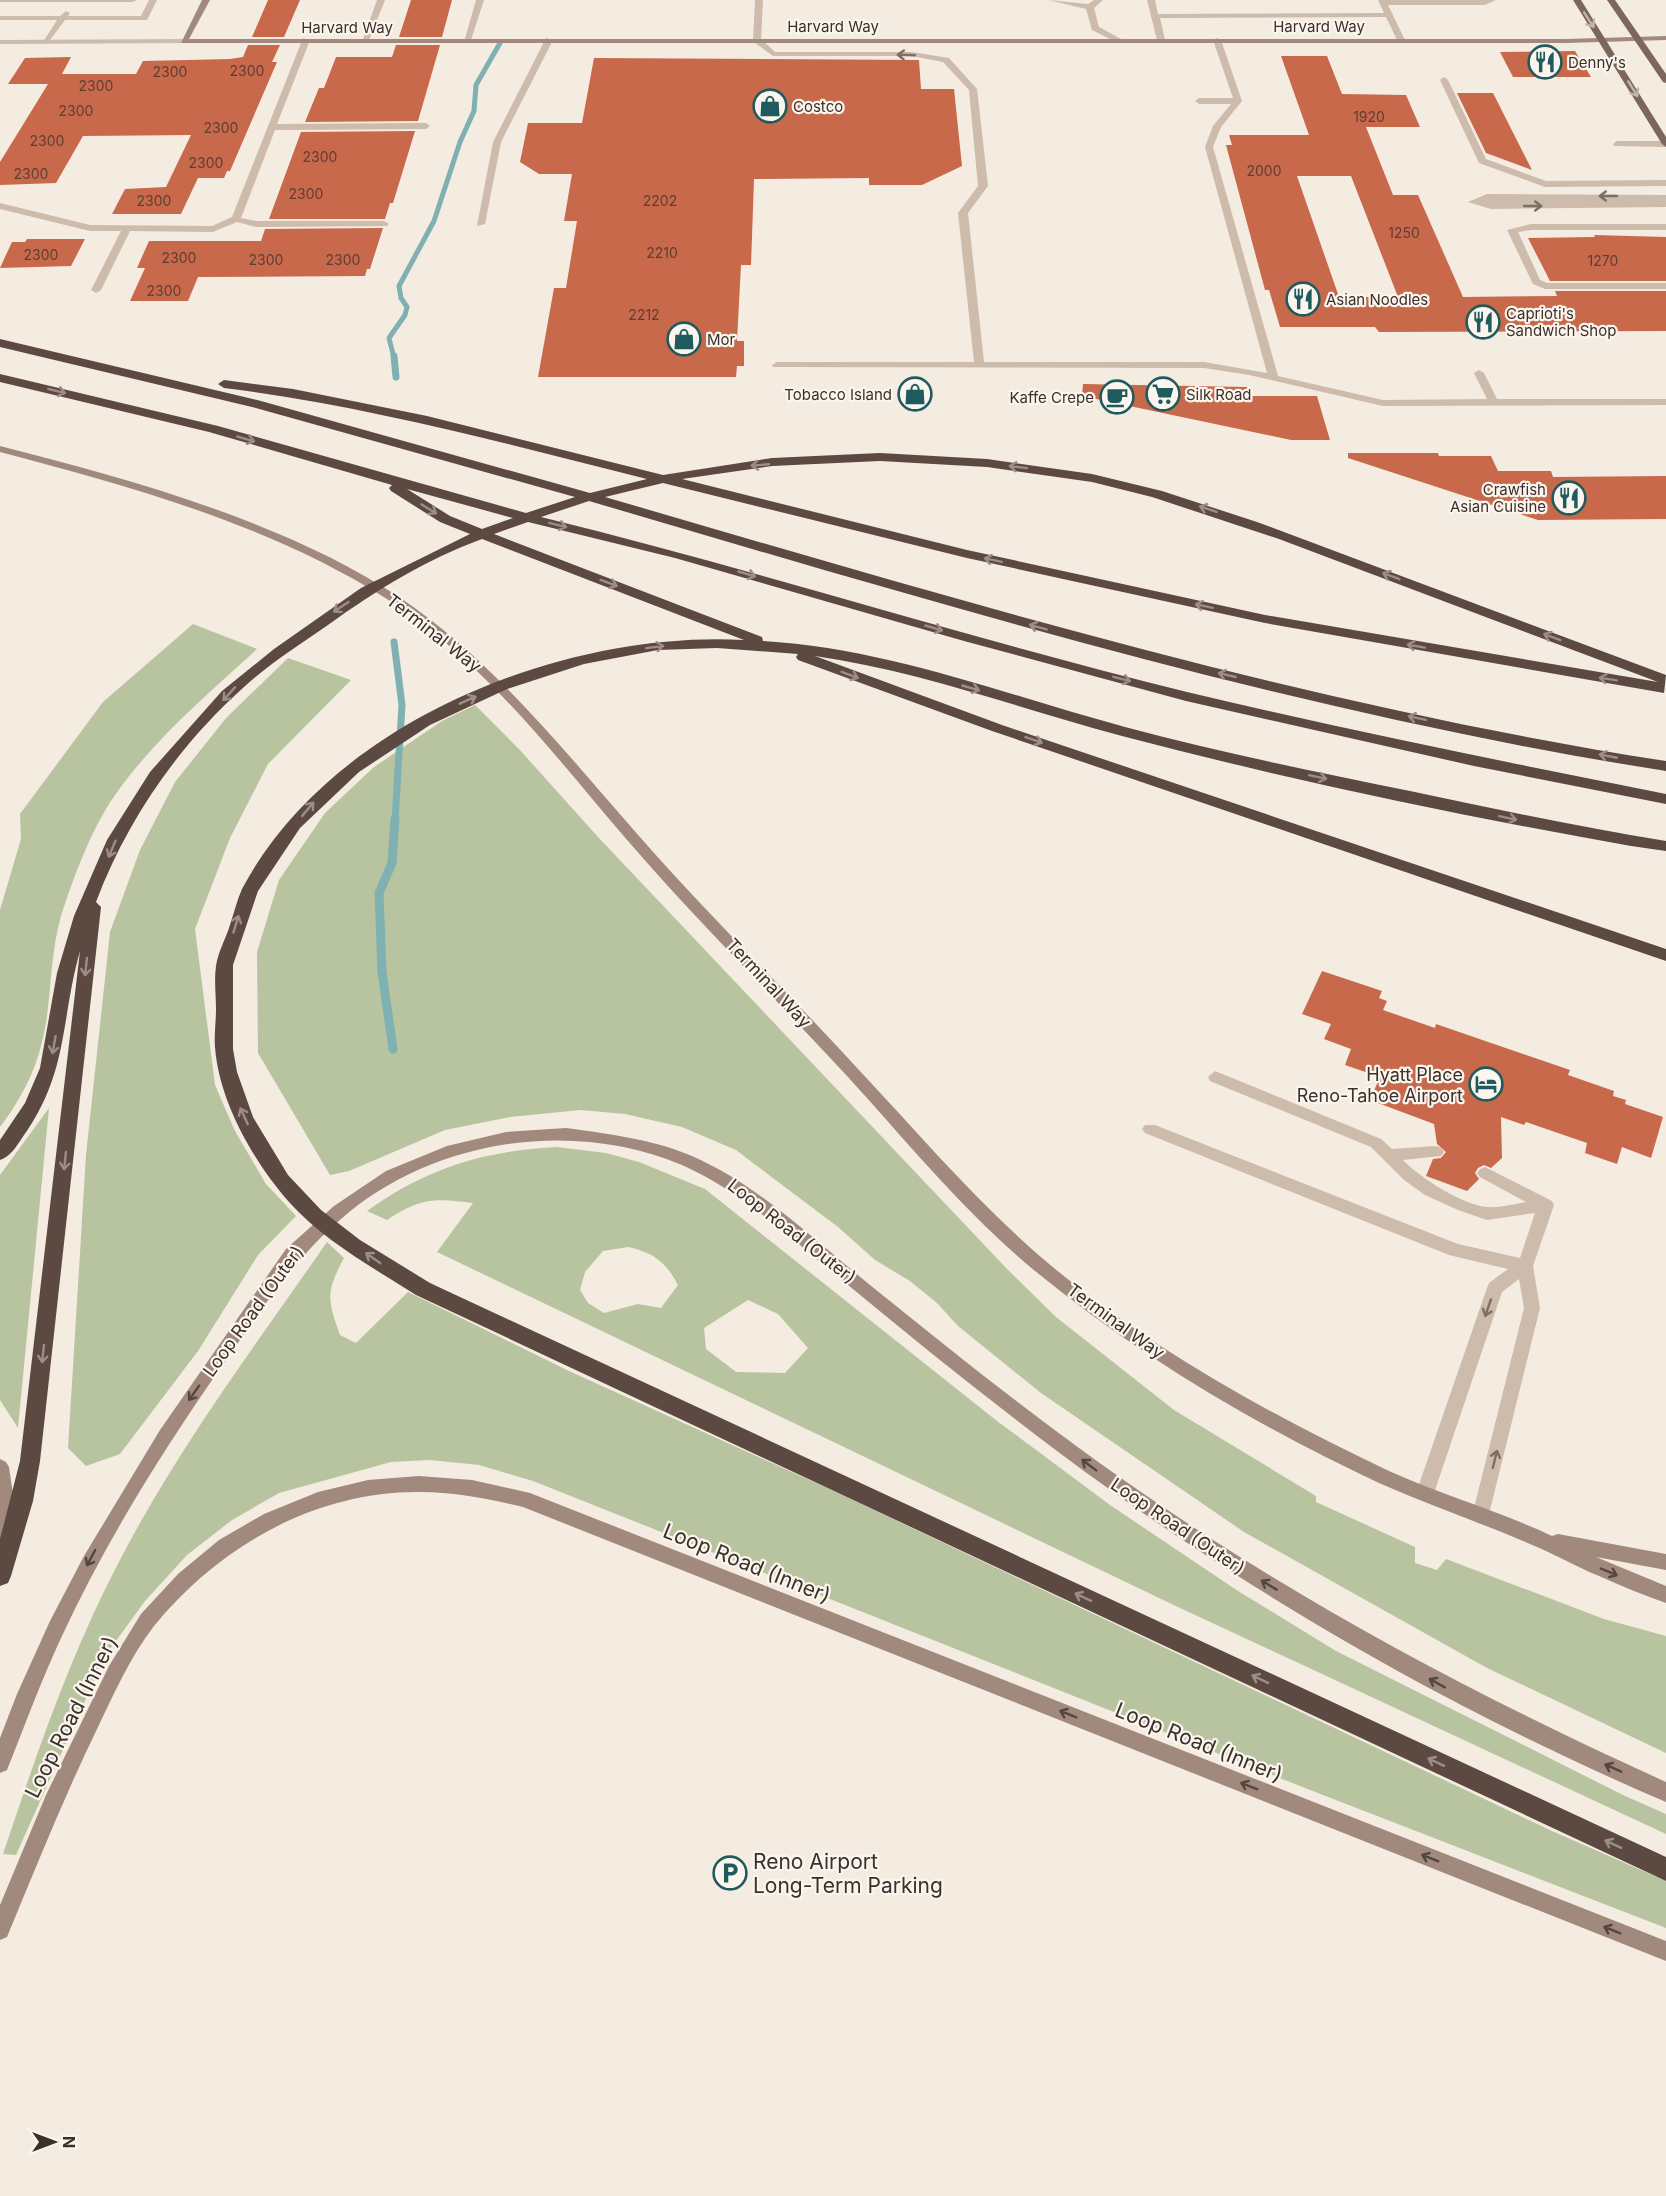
<svg xmlns="http://www.w3.org/2000/svg" width="1666" height="2196" font-family="Inter,sans-serif">
  <rect width="100%" height="100%" fill="#f4ebe1"/>
  <path fill="#b8c4a0" fill-rule="evenodd" d="M193 624 257 649C209 693 159 735 120 788 93 824 75 873 61 916 49 957 52 1003 42 1042 35 1073 19 1102 0 1127V910L21 839 20 814 103 702Z
    M288 658 351 680 268 764 230 838 195 929 215 1085 235 1131 266 1184 296 1216 258 1255 198 1351 120 1454 86 1466 68 1448 86 1155 110 932 140 850 175 782 227 717Z
    M475 705 519 749 598 837 1008 1270 1056 1317 1174 1410 1316 1496V1502L1415 1547V1563L1437 1570 1446 1559 1604 1619 1666 1636V1753L1487 1668 1244 1532 1041 1393 958 1326 937 1303 910 1281 875 1260 838 1227 736 1150 682 1127 625 1114 581 1110 510 1117 445 1130 349 1171 330 1175 258 1053 257 952 279 880 325 813 374 767 442 721Z
    M49 1108 18 1428 0 1400V1175Z
    M557 1147 606 1153 639 1162 705 1189 997 1421 1110 1505 1238 1591 1336 1651 1625 1796 1666 1814V1834L1180 1608 437 1252 473 1203C433 1198 421 1198 387 1220L367 1211C427 1168 483 1151 557 1147ZM628 1247C654 1253 666 1262 678 1285L661 1308 638 1304 604 1313 588 1303 580 1290 585 1272 603 1251ZM748 1300 778 1314 808 1348 785 1373 736 1372 706 1349 704 1328Z
    M327 1242 344 1258C326 1292 327 1298 340 1335L356 1343 408 1292 569 1371 838 1493 1552 1831 1666 1881V1928L1305 1788 533 1481 479 1465 430 1460 391 1462 279 1493 232 1520 187 1555 145 1601 105 1656 16 1855 3 1854C37 1753 71 1652 121 1558 180 1445 255 1346 327 1242Z"/>
  <g fill="none" stroke-linecap="round" stroke-linejoin="round">
    <path stroke="#7fb0b2" stroke-width="5" d="M394 358 389 338 405 315 407 307 401 298 399 286 434 221 460 142 474 111 476 85 500 43"/>
    <path stroke="#7fb0b2" stroke-width="7" d="M394 356 396 377
      M394 642 402 705 395 820"/>
    <path stroke="#7fb0b2" stroke-width="9" d="M393 1049 382 972 379 893 392 863 395 819"/>
  </g>
  <path fill="#c8694b" fill-rule="evenodd" d="M268 0H300L284 37H252Z
    M411 0H452L442 37H399Z
    M248 45H280L272 62H277L230 171H227L224 178H198L181 214H112L125 189 166 187 191 135 83 136 56 183 0 185V162L48 84H8L25 58 71 57 62 74H136L143 61 230 59 243 57Z
    M396 45H440L418 121 305 122 319 88H324L336 57H392Z
    M1575 51 1591 77H1513L1500 52Z
    M1281 56H1327L1342 94 1406 95 1420 127H1366L1393 195H1418L1463 297 1557 296 1555 291H1666V331L1379 332 1375 327H1280L1269 290H1265L1226 145H1232L1229 135H1309ZM1297 176H1351L1398 297H1339Z
    M594 58 919 60 921 89H954L962 166 922 185H869V178L754 179 751 265H741L737 341H744V366H737L736 377H538L554 288H566L577 221H564L572 174H539L520 162 528 123H582Z
    M1457 93H1493L1532 170 1486 153Z
    M415 131 393 203H390L385 219H269L301 132Z
    M383 228 370 269H367L365 276 198 277 188 301H130L145 268H137L149 241H261L265 229Z
    M1594 235 1666 237V281H1550L1528 238 1595 237Z
    M27 239H85L71 266 0 268 12 242H25Z
    M1083 384 1247 387 1249 396H1317L1330 440H1291L1082 396Z
    M1348 453H1438L1439 456H1491L1498 471H1551L1553 477 1666 476V519L1538 520 1348 458Z
    M1322 971 1382 991 1379 998 1387 1001 1383 1010 1435 1028 1436 1024 1570 1070 1568 1075 1614 1091 1613 1096 1626 1100 1625 1104 1663 1117 1651 1158 1622 1147 1617 1164 1585 1153 1587 1143 1526 1122 1524 1125 1501 1117 1502 1158 1491 1168 1484 1165 1478 1168 1475 1173 1479 1179 1467 1191 1426 1176 1433 1159 1441 1158 1446 1152 1437 1144 1434 1124 1370 1100 1380 1077 1345 1065 1351 1049 1324 1039 1331 1024 1302 1014Z"/>
  <g fill="none" stroke-linecap="round" stroke-linejoin="round">
    <path fill="#cdbbac" fill-rule="evenodd" d="M0 0H137L133 2H0Z
      M149 0H157L147 20H65L47 44 43 42 57 20H0V16H60L66 11 70 13 68 16H141Z
      M377 0H385L369 40 362 42Z
      M476 0H484L471 40 464 42Z
      M1048 0 1088 4 1094 0H1103L1094 8 1099 27 1121 39 1114 41 1092 30 1086 9Z
      M1147 0H1155L1158 14 1384 13 1378 0H1496L1485 5H1388L1405 40 1401 42 1397 40 1386 17 1160 18 1165 40 1161 42 1157 40Z
      M303 38 310 40 277 124 426 123 430 126 426 129 275 130 241 218 256 221H384L389 224 387 226 256 227 237 222 213 232 130 231 101 290 96 293 91 290 121 231H90L0 209V203L90 225 212 226 232 217Z
      M546 38 553 40 501 142 485 224 477 226 493 142Z
      M754 38H760L775 52H912L949 58 977 89 988 186 968 213 984 362H1204L1267 373 1205 147 1213 126 1231 104H1199L1195 101 1199 98H1233L1213 40 1217 38 1221 40 1242 101 1221 127 1213 147 1278 376 1383 400 1487 399 1474 373 1479 370 1484 373 1497 399H1666V405L1383 406 1249 375 1204 368 773 367 772 365 777 362H974L958 213 978 186 969 90 943 62 912 56H773L754 42Z
      M1444 77 1448 80 1486 159 1546 181 1666 180V186L1545 187 1479 163 1440 80Z
      M1617 141H1666V147L1614 146 1613 144Z
      M1487 194 1666 195V201H1483H1666V207L1491 209 1468 202Z
      M1531 224H1666V230H1531L1518 232 1540 280 1547 283H1666V289H1545L1533 284 1507 230Z
      M1215 1071 1381 1139 1392 1149 1436 1146 1441 1148 1444 1152 1441 1156 1403 1160C1419 1177 1465 1207 1489 1207 1500 1208 1514 1204 1526 1202L1480 1177 1477 1173 1480 1169 1485 1167 1552 1201 1554 1205 1533 1266 1540 1308 1487 1522 1481 1524 1475 1522 1472 1516 1524 1308 1519 1279 1502 1292 1434 1493 1431 1499 1425 1501 1419 1499 1416 1493 1487 1288 1489 1283 1508 1269 1449 1255 1145 1133 1142 1129 1145 1125H1155L1458 1244 1520 1258 1535 1213 1487 1220 1458 1210 1425 1195 1404 1180 1371 1147 1210 1081 1208 1077Z"/>
    <path fill="#cdbbac" fill-rule="evenodd" d="M755 0H763L761 40 757 42 753 40Z
      M187 39 188 41 184 43 0 44V40Z"/>
    <path fill="#a18a7d" fill-rule="evenodd" d="M202 0H210L189 39H1566L1666 36V40L1566 43H181Z
      M0 446C130 479 286 522 399 597 494 661 564 751 639 836 709 916 787 991 859 1070 919 1134 975 1200 1042 1258 1145 1346 1267 1413 1389 1471 1442 1495 1499 1511 1552 1536L1558 1534 1666 1554V1570L1596 1557 1666 1586V1603C1643 1595 1621 1586 1599 1576 1573 1565 1549 1551 1523 1541 1476 1521 1426 1504 1379 1483 1257 1426 1139 1356 1035 1271 965 1213 908 1143 848 1077 775 998 698 922 628 841 554 755 484 661 387 599 270 525 133 487 0 452Z
      M566 1128C609 1134 652 1139 692 1156 760 1186 813 1239 870 1285 954 1353 1039 1421 1128 1483 1297 1601 1478 1697 1666 1782V1802C1451 1710 1244 1591 1057 1451 984 1396 913 1339 842 1280 791 1239 743 1192 682 1165 571 1118 431 1140 341 1219 292 1261 260 1311 224 1363 163 1450 106 1541 61 1638 41 1681 25 1725 7 1770L0 1773V1738L17 1694 50 1621 84 1556 160 1430 286 1249 334 1206 386 1171 447 1146 506 1132Z
      M0 1459 6 1462 9 1467 15 1508 9 1570 6 1576 0 1578Z
      M419 1476 472 1480 530 1493 1666 1941V1961L523 1507C489 1499 455 1492 420 1492 316 1491 219 1546 154 1626 130 1657 114 1694 97 1729 64 1797 36 1867 7 1937L0 1940V1905L46 1795 109 1666 141 1614 178 1574 219 1540 264 1514 318 1492 368 1480Z"/>
    <path fill="#7d675c" fill-rule="evenodd" d="M1573 0H1581L1666 137V147L1662 144Z
      M1607 0H1615L1666 74V83L1663 82Z"/>
    <path fill="#5c4a42" fill-rule="evenodd" d="M0 339 261 401 590 493 647 479C507 444 368 406 224 388L218 384 224 380 293 389 427 416 663 475 772 458 880 453 987 459 1092 474 1162 491 1257 522 1666 675 1664 693 1265 623 967 558 663 483 605 497C955 599 1305 705 1666 761V771C1300 714 944 605 589 501L541 517C758 570 970 639 1187 692 1346 730 1506 762 1666 794V804L1474 766 1186 701 964 641 675 558 528 522 494 534 762 637 763 641C887 648 1006 695 1125 727 1219 752 1315 772 1410 791 1495 809 1580 827 1666 841V851L1631 846C1461 816 1289 780 1122 736 1020 709 920 671 815 656L1002 725 1666 949V961L992 731 798 660 796 657 798 654 717 648 658 650 584 664 507 689 430 725 359 772 300 828 258 891 233 965V1049L237 1072 253 1117 288 1175 321 1210 360 1240 430 1283 1666 1857V1881L416 1295C372 1267 324 1241 289 1202 254 1162 219 1102 215 1047 214 1035 216 1022 216 1009 216 995 214 980 216 966 218 952 226 938 230 925 234 913 237 900 242 889 330 722 563 630 744 640L482 539C427 559 375 591 328 625 299 645 269 664 244 687 178 746 127 820 96 902L101 907 40 1461 33 1501 11 1576 8 1583 0 1586V1539L20 1461 80 951C60 1022 69 1073 22 1138 16 1147 10 1157 0 1160V1140L25 1103 40 1068 57 973 74 916 107 840 150 772 222 691 274 649 361 588 470 534 440 522 391 491 389 488 392 485 209 432 0 382V374L218 426 526 513 575 497 252 407 0 347ZM880 461 987 467 1092 482 1152 497 1279 539 1658 682 1265 615 967 550 682 479 772 466ZM407 489 513 518 482 529 450 516Z"/>
  </g>
  <defs><path id="oneway-shaft" d="M-6 0H5M1.5-3L5.5 0L1.5 3" fill="none" stroke-width="1.6" stroke-linecap="round" stroke-linejoin="round" transform="scale(1.5)"/></defs>
  <g stroke="#c2b5ac">
    <use href="#oneway-shaft" transform="translate(1589 20) rotate(57)"/>
    <use href="#oneway-shaft" transform="translate(1633 89) rotate(58)"/>
  </g>
  <g stroke="#7d6f65">
    <use href="#oneway-shaft" transform="translate(906 55) rotate(-178)"/>
    <use href="#oneway-shaft" transform="translate(1608 196) rotate(180)"/>
    <use href="#oneway-shaft" transform="translate(1533 206)"/>
    <use href="#oneway-shaft" transform="translate(1488 1308) rotate(109)"/>
    <use href="#oneway-shaft" transform="translate(1495 1459) rotate(-76)"/>
  </g>
  <g stroke="#9c8e87">
    <use href="#oneway-shaft" transform="translate(57 391) rotate(14)"/>
    <use href="#oneway-shaft" transform="translate(246 439) rotate(16)"/>
    <use href="#oneway-shaft" transform="translate(760 465) rotate(175)"/>
    <use href="#oneway-shaft" transform="translate(1018 467) rotate(-173)"/>
    <use href="#oneway-shaft" transform="translate(429 509) rotate(32)"/>
    <use href="#oneway-shaft" transform="translate(1208 509) rotate(-162)"/>
    <use href="#oneway-shaft" transform="translate(558 525) rotate(14)"/>
    <use href="#oneway-shaft" transform="translate(993 560) rotate(-168)"/>
    <use href="#oneway-shaft" transform="translate(747 574) rotate(16)"/>
    <use href="#oneway-shaft" transform="translate(1391 576) rotate(-159)"/>
    <use href="#oneway-shaft" transform="translate(609 583) rotate(20)"/>
    <use href="#oneway-shaft" transform="translate(1204 606) rotate(-168)"/>
    <use href="#oneway-shaft" transform="translate(341 607) rotate(147)"/>
    <use href="#oneway-shaft" transform="translate(1038 627) rotate(-165)"/>
    <use href="#oneway-shaft" transform="translate(934 628) rotate(16)"/>
    <use href="#oneway-shaft" transform="translate(1552 637) rotate(-159)"/>
    <use href="#oneway-shaft" transform="translate(1416 646) rotate(-170)"/>
    <use href="#oneway-shaft" transform="translate(655 647) rotate(-7)"/>
    <use href="#oneway-shaft" transform="translate(850 675) rotate(21)"/>
    <use href="#oneway-shaft" transform="translate(1227 675) rotate(-167)"/>
    <use href="#oneway-shaft" transform="translate(1122 679) rotate(14)"/>
    <use href="#oneway-shaft" transform="translate(1608 679) rotate(-171)"/>
    <use href="#oneway-shaft" transform="translate(971 688) rotate(16)"/>
    <use href="#oneway-shaft" transform="translate(229 694) rotate(132)"/>
    <use href="#oneway-shaft" transform="translate(468 700) rotate(-24)"/>
    <use href="#oneway-shaft" transform="translate(1417 718) rotate(-168)"/>
    <use href="#oneway-shaft" transform="translate(1034 740) rotate(19)"/>
    <use href="#oneway-shaft" transform="translate(1608 756) rotate(-169)"/>
    <use href="#oneway-shaft" transform="translate(1318 777) rotate(12)"/>
    <use href="#oneway-shaft" transform="translate(308 809) rotate(-50)"/>
    <use href="#oneway-shaft" transform="translate(1508 818) rotate(12)"/>
    <use href="#oneway-shaft" transform="translate(112 849) rotate(113)"/>
    <use href="#oneway-shaft" transform="translate(236 924) rotate(-73)"/>
    <use href="#oneway-shaft" transform="translate(86 967) rotate(96)"/>
    <use href="#oneway-shaft" transform="translate(54 1045) rotate(100)"/>
    <use href="#oneway-shaft" transform="translate(244 1116) rotate(-115)"/>
    <use href="#oneway-shaft" transform="translate(65 1161) rotate(96)"/>
    <use href="#oneway-shaft" transform="translate(373 1258) rotate(-145)"/>
    <use href="#oneway-shaft" transform="translate(43 1354) rotate(96)"/>
    <use href="#oneway-shaft" transform="translate(1083 1597) rotate(-155)"/>
    <use href="#oneway-shaft" transform="translate(1260 1679) rotate(-155)"/>
    <use href="#oneway-shaft" transform="translate(1436 1762) rotate(-155)"/>
    <use href="#oneway-shaft" transform="translate(1613 1844) rotate(-155)"/>
  </g>
  <g stroke="#544640">
    <use href="#oneway-shaft" transform="translate(194 1393) rotate(125)"/>
    <use href="#oneway-shaft" transform="translate(1089 1465) rotate(-143)"/>
    <use href="#oneway-shaft" transform="translate(91 1558) rotate(118)"/>
    <use href="#oneway-shaft" transform="translate(1609 1572) rotate(23)"/>
    <use href="#oneway-shaft" transform="translate(1269 1585) rotate(-149)"/>
    <use href="#oneway-shaft" transform="translate(1437 1683) rotate(-151)"/>
    <use href="#oneway-shaft" transform="translate(1068 1714) rotate(-158)"/>
    <use href="#oneway-shaft" transform="translate(1613 1768) rotate(-156)"/>
    <use href="#oneway-shaft" transform="translate(1249 1786) rotate(-158)"/>
    <use href="#oneway-shaft" transform="translate(1430 1858) rotate(-158)"/>
    <use href="#oneway-shaft" transform="translate(1612 1930) rotate(-158)"/>
  </g>
  <defs>
    <symbol id="restaurant-ring" viewBox="-11 -11 22 22"><circle r="9.5" fill="#fbf5ee" stroke="#1f5a5e" stroke-width="1.5"/><path d="M-5-6h1v4h1v-4h1v4h1v-4h1v5L-1.5 .5V6h-2V.5L-5-1ZM5-6V6H3V1.5H1.5Q1.5-4 5-6Z" fill="#1f5a5e"/></symbol>
    <symbol id="shop-ring" viewBox="-11 -11 22 22"><circle r="9.5" fill="#fbf5ee" stroke="#1f5a5e" stroke-width="1.5"/><path d="M-5-2.5h2.3a2.7 3.5 0 0 1 5.4 0H5L5.5 6h-11ZM-1.5-2.5h3a1.5 2.3 0 0 0-3 0Z" fill="#1f5a5e"/></symbol>
    <symbol id="supermarket-ring" viewBox="-11 -11 22 22"><circle r="9.5" fill="#fbf5ee" stroke="#1f5a5e" stroke-width="1.5"/><path d="M-6-5.5h2.5l.6 2H6L4.5 2H-2.5L-4.4-4H-6ZM-1.5 3.2a1.3 1.3 0 1 0 .1 0ZM3 3.2a1.3 1.3 0 1 0 .1 0Z" fill="#1f5a5e"/></symbol>
    <symbol id="cafe-ring" viewBox="-11 -11 22 22"><circle r="9.5" fill="#fbf5ee" stroke="#1f5a5e" stroke-width="1.5"/><path d="M-5.5-4.5H6V0H3Q3 3.5 0 3.5H-2.5Q-5.5 3.5-5.5 0ZM3-3.2v2h1.7v-2ZM-6 4.5H4V6H-6Z" fill="#1f5a5e"/></symbol>
    <symbol id="hotel-ring" viewBox="-11 -11 22 22"><circle r="9.5" fill="#fbf5ee" stroke="#1f5a5e" stroke-width="1.5"/><path d="M-6-4.5h1.5V1H6V5H4.5V3h-9V5H-6ZM-4 0a1.8 1.8 0 1 1 3.6 0ZM.5 0V-2.5h3Q6-2.5 6 0Z" fill="#1f5a5e"/></symbol>
    <symbol id="parking-ring" viewBox="-11 -11 22 22"><circle r="9.5" fill="#fbf5ee" stroke="#1f5a5e" stroke-width="1.5"/><path d="M-3.5-5.5H1a3.5 3.5 0 0 1 0 7H-1V5.5H-3.5ZM-1-3.4V-.6H.8a1.4 1.4 0 0 0 0-2.8Z" fill="#1f5a5e"/></symbol>
  </defs>
  <g fill-rule="evenodd">
    <use href="#restaurant-ring" x="1526" y="43" width="38" height="38"/>
    <use href="#shop-ring" x="751" y="87" width="38" height="38"/>
    <use href="#restaurant-ring" x="1284" y="280" width="38" height="38"/>
    <use href="#restaurant-ring" x="1464" y="303" width="38" height="38"/>
    <use href="#shop-ring" x="665" y="320" width="38" height="38"/>
    <use href="#shop-ring" x="896" y="375" width="38" height="38"/>
    <use href="#supermarket-ring" x="1144" y="375" width="38" height="38"/>
    <use href="#cafe-ring" x="1098" y="378" width="38" height="38"/>
    <use href="#restaurant-ring" x="1550" y="479" width="38" height="38"/>
    <use href="#hotel-ring" x="1467" y="1065" width="38" height="38"/>
    <use href="#parking-ring" x="711" y="1854" width="38" height="38"/>
  </g>
  <g text-anchor="middle" dominant-baseline="central" stroke-width="4.5" stroke-linejoin="round" paint-order="stroke">
    <g font-size="14" fill="#5e3e33">
      <text x="247" y="70">2300</text>
      <text x="170" y="71">2300</text>
      <text x="96" y="85">2300</text>
      <text x="76" y="110">2300</text>
      <text x="1369" y="116">1920</text>
      <text x="221" y="127">2300</text>
      <text x="47" y="140">2300</text>
      <text x="320" y="156">2300</text>
      <text x="206" y="162">2300</text>
      <text x="1264" y="170">2000</text>
      <text x="31" y="173">2300</text>
      <text x="306" y="193">2300</text>
      <text x="154" y="200">2300</text>
      <text x="660" y="200">2202</text>
      <text x="1404" y="232">1250</text>
      <text x="662" y="252">2210</text>
      <text x="41" y="254">2300</text>
      <text x="179" y="257">2300</text>
      <text x="266" y="259">2300</text>
      <text x="343" y="259">2300</text>
      <text x="1603" y="260">1270</text>
      <text x="164" y="290">2300</text>
      <text x="644" y="314">2212</text>
    </g>
    <g font-size="15" fill="#3b302b" stroke="#fbf5ee">
      <text x="833" y="26">Harvard Way</text>
      <text x="1319" y="26">Harvard Way</text>
      <text x="347" y="27">Harvard Way</text>
    </g>
    <g font-size="15" fill="#3b302b" stroke="#fbf5ee" text-anchor="start">
      <text x="1568" y="62">Denny's</text>
      <text x="793" y="106">Costco</text>
      <text x="1326" y="299">Asian Noodles</text>
      <text x="1506" y="313">Caprioti's<tspan x="1506" dy="17">Sandwich Shop</tspan></text>
      <text x="707" y="339">Mor</text>
      <text x="892" y="394" text-anchor="end">Tobacco Island</text>
      <text x="1186" y="394">Silk Road</text>
      <text x="1094" y="397" text-anchor="end">Kaffe Crepe</text>
      <text x="1546" y="489" text-anchor="end">Crawfish<tspan x="1546" dy="17">Asian Cuisine</tspan></text>
    </g>
    <g font-size="18" fill="#3b302b" stroke="#fbf5ee">
      <text transform="translate(434 633) rotate(38)">Terminal Way</text>
      <text transform="translate(769 983) rotate(47)">Terminal Way</text>
      <text transform="translate(792 1231) rotate(38)">Loop Road (Outer)</text>
      <text transform="translate(253 1311) rotate(-54)">Loop Road (Outer)</text>
      <text transform="translate(1116 1321) rotate(36)">Terminal Way</text>
      <text transform="translate(1178 1526) rotate(34)">Loop Road (Outer)</text>
    </g>
    <g font-size="18" fill="#3b302b" stroke="#fbf5ee" text-anchor="end">
      <text x="1463" y="1074">Hyatt Place<tspan x="1463" dy="21">Reno-Tahoe Airport</tspan></text>
    </g>
    <g font-size="21" fill="#3b302b" stroke="#fbf5ee">
      <text transform="translate(747 1563) rotate(22)">Loop Road (Inner)</text>
      <text transform="translate(71 1717) rotate(-63)">Loop Road (Inner)</text>
      <text transform="translate(1199 1742) rotate(22)">Loop Road (Inner)</text>
    </g>
    <g font-size="21" fill="#3b302b" stroke="#fbf5ee" text-anchor="start">
      <text x="753" y="1861">Reno Airport<tspan x="753" dy="24">Long-Term Parking</tspan></text>
    </g>
  </g>
  <g transform="translate(54 2142) rotate(90)" stroke="#fbf5ee" stroke-width="4.5" paint-order="stroke">
  <path d="M0-4.5L10 22L0 15L-10 22Z" fill="#3b302b"/>
  <text y="-9" font-size="16" font-weight="bold" text-anchor="middle" fill="#3b302b">N</text>
  </g>
</svg>
